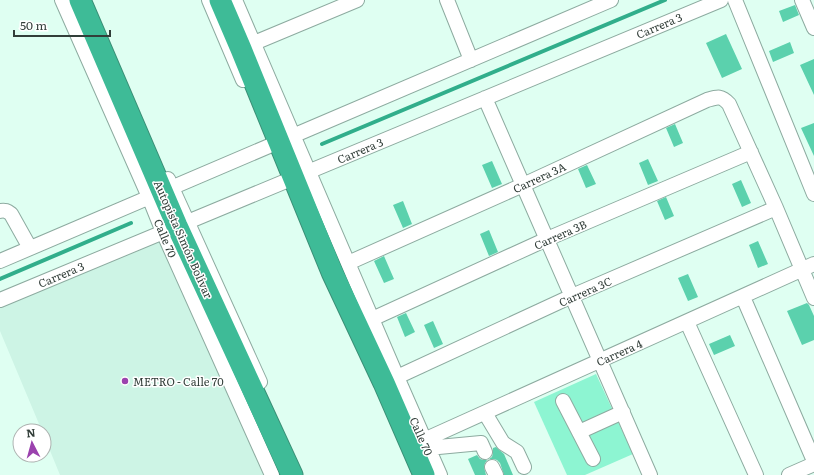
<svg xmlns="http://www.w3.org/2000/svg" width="814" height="475" font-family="Literata,serif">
  <rect width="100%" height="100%" fill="#dffff2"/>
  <path fill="#cdf4e5" d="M163 232 272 475H60L44 436V431H42L0 331V300Z"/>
  <path fill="#8df5d2" d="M596 374 633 454 585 475H567L534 402Z"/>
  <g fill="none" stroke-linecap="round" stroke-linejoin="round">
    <path stroke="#31ae8b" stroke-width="4" d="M322 144 665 0
      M0 279 131 223"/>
  </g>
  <path fill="#5bd1ad" d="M795 5 799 15 783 22 779 11Z
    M726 34 742 69 722 78 706 43Z
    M790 42 794 53 773 62 769 51Z
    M814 59V95L800 65Z
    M814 123V156L801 128Z
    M675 124 683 143 674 147 666 128Z
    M648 159 658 181 648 185 639 163Z
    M492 161 502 184 492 188 482 165Z
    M587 165 596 184 586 188 578 169Z
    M741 180 751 203 742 207 732 184Z
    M666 197 674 216 665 220 657 201Z
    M403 201 412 224 403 228 393 205Z
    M489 230 498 252 489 256 480 234Z
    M758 241 768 264 758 268 749 245Z
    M384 256 394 279 384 283 374 261Z
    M688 274 698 297 688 301 678 278Z
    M807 303 809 305 814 316V340L802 345 787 311Z
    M406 313 415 332 405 337 397 317Z
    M433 321 443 344 434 348 424 325Z
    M730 335 735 346 714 355 709 344Z
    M496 447 504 454 513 475H504L500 463 497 460 493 459H489L492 457 493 453V448Z
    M477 455 480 459 484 460H487L485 463 484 467 486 475H475L468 459Z"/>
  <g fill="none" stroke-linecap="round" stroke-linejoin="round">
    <defs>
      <path id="minor" d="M62 0 149 197 163 232 272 475
        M209 0 243 80
        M235 0 397 377 440 475
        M447 0 471 60
        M735 0 814 194
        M802 0 814 28
        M254 43 357 0
        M485 98 523 185 650 475
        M168 179 260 382
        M0 211C5 210 7 211 11 214L30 248
        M0 261 611 0
        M348 263 523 185 707 100C717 97 721 95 729 104L776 208 814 298
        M743 297 814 461
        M0 300 721 0
        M372 319 547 239 751 152
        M687 322 756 475
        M397 377 572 296 776 208
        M563 401 593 459
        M485 413 503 443 517 452 524 467
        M579 432 623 412
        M424 440 814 264
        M428 448 481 443 485 452
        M492 467 496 475
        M789 475 814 464"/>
      <path id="highway" d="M80 0 177 226 292 475
        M220 0 241 49 332 272 384 383 424 475"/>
    </defs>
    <use href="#minor" stroke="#8daba0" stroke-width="16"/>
    <use href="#highway" stroke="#3a8f76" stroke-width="23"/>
    <use href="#minor" stroke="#fff" stroke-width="14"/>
    <use href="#highway" stroke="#3ebb97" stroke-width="21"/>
  </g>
  <circle fill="#9b42ae" stroke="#fff" stroke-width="1.5" cx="125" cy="381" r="4"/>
  <g text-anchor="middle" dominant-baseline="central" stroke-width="3" stroke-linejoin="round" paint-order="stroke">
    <g font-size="11" fill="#323e39" stroke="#fff">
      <text transform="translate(659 25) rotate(-23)">Carrera 3</text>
      <text transform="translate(360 150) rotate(-23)">Carrera 3</text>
      <text transform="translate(539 177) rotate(-25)">Carrera 3A</text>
      <text transform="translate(560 234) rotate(-24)">Carrera 3B</text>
      <text transform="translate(166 238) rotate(67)">Calle 70</text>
      <text transform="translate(184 239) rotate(66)">Autopista Simón Bolívar</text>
      <text transform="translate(61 274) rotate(-23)">Carrera 3</text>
      <text transform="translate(585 291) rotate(-24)">Carrera 3C</text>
      <text transform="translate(619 352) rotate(-24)">Carrera 4</text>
      <text transform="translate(422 436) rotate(66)">Calle 70</text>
    </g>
    <g font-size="11" fill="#323e39" stroke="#fff" text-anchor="start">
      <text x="133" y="381">METRO - Calle 70</text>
    </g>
  </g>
  <g transform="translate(32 443) rotate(354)"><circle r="19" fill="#ffffff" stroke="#adb2b0"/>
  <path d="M0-3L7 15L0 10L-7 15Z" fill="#9b42ae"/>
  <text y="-6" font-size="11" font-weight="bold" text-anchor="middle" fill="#323e39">N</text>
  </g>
  <path d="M14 30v6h96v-6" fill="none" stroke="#323e39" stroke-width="2"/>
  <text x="20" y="30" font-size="12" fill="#323e39" stroke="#ffffff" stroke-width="3" paint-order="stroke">50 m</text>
</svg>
